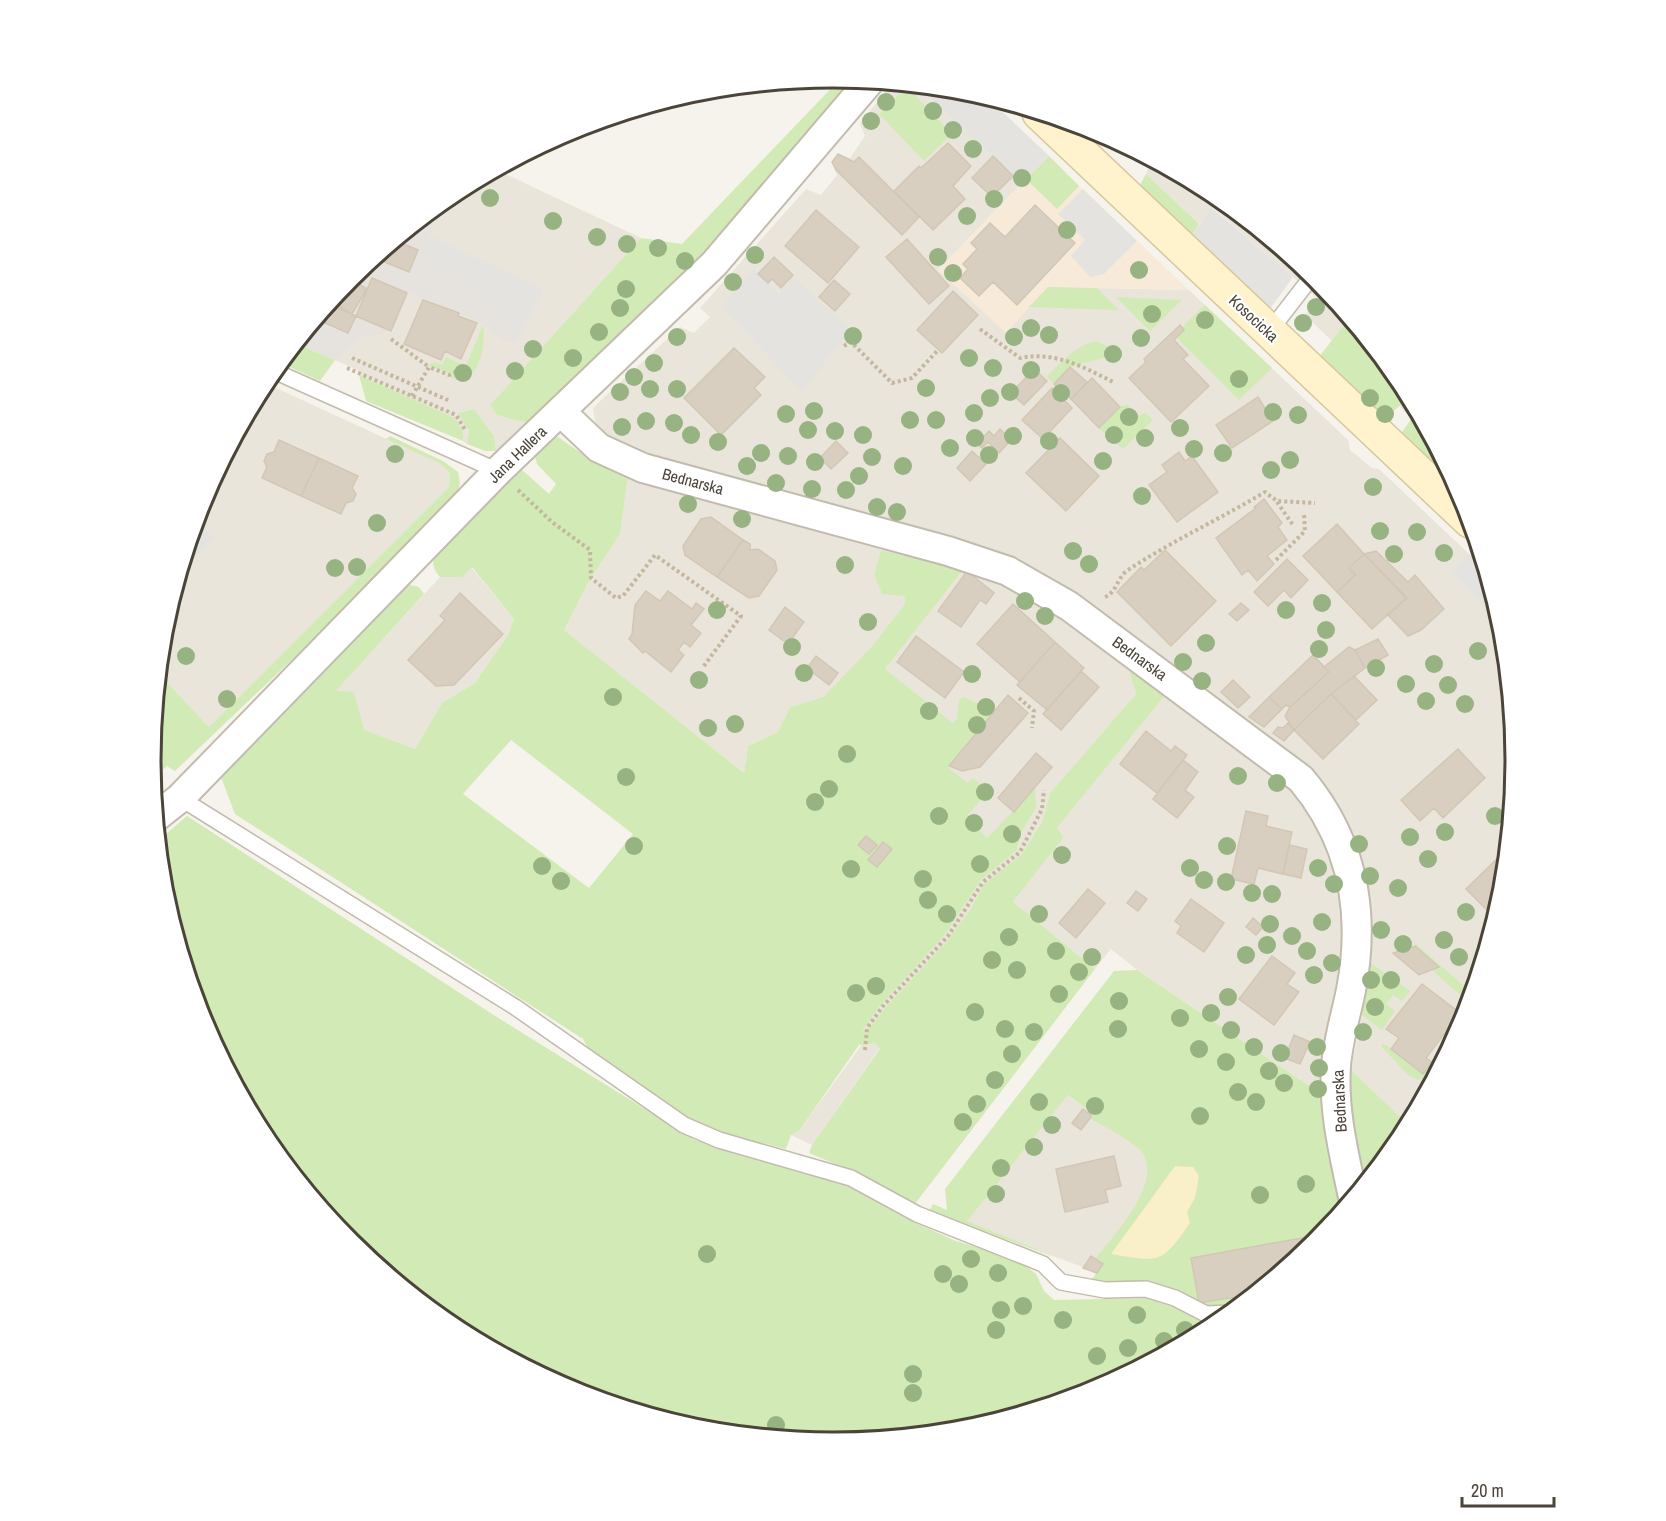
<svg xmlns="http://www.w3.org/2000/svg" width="1666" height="1521" font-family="'Archivo Narrow',sans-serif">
  <rect width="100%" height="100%" fill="#f6f3ec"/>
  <path fill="#eae5da" d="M891 84 919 87 1021 184 938 270 1006 332 1048 287 1189 290 1348 440 1350 450 1372 468 1379 469 1485 569 1502 628 1515 761 1502 894 1463 1022 1408 1125 1351 1070 1362 1015 1371 900 1332 795 1308 765 1090 604 1005 554 630 449 611 440 595 421 593 409 597 404 680 327 694 333 710 317 700 308 806 189 821 195 837 175 832 162 838 154 850 158 865 136 860 124Z
    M1139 154 1212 193 1316 278 1401 382 1429 435 1305 315 1317 298 1212 207 1199 224 1146 174 1150 164Z
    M497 170 641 238 490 405 496 414 506 418 531 423 503 450 496 451 494 436 474 409 458 413 469 431 467 444 463 441V431L455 418 359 375 358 370 296 344 351 278 454 193Z
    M265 383 439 463 450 473 449 487 209 727 159 674 164 627 203 499Z
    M628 476 881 550 874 574 882 593 904 596 905 604 872 646 823 697 790 707 778 732 748 746 744 773 564 630 588 583 620 534Z
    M471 567 514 619 508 635 475 683 442 703 415 749 363 730 354 692H335L440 577H461Z
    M963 570 994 580 1070 621 1131 667 1129 670 1136 694 1050 793 1043 820 1022 854 984 884 970 910 946 942 886 1007 869 1030 861 1032 879 1007 945 935 981 880 1017 850 1021 833 1036 808 1014 812 988 839 967 816V784L948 767 971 738 885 669Z
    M1166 694 1260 758 1318 816 1344 888 1343 982 1331 1009 1324 1096 1137 970 1111 949 1095 969 1013 902 1064 837 1057 828Z
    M863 1043H875L880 1048 812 1145 791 1135 799 1131Z
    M1068 1095 1094 1116 1175 1166 1097 1273 966 1221Z"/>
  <path fill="#f7ead8" d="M1049 156 1079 186 1189 290 1048 287 1006 333 938 270Z"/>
  <path fill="#e6e2dd" d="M428 214 435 218 429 235 543 289 517 340 504 342 482 323 409 292 391 331 362 337 335 360 296 344 351 278Z"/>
  <path fill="#d2eab5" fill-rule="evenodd" d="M840 79 851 80 701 258 531 423 506 418 496 414 490 405 641 238 682 244Z
    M907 87 952 134 924 161 879 114Z
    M1049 156 1079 186 1057 209 1026 179Z
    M1146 174 1199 224 1191 237 1139 187Z
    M1048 287 1097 288 1119 310 1029 307Z
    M1116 297 1182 300 1150 331Z
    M1205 305 1272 368 1239 400 1176 337 1184 330 1182 327Z
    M1349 319 1401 382 1409 397 1384 420 1318 358Z
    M483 325C486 341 481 380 458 380 452 380 450 375 446 372 441 369 434 368 428 365L435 362 442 365 446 357 466 366Z
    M1097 341 1106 346 1113 355 1070 367 1054 384 1047 377C1061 362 1076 345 1097 341Z
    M296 344 335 360 320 381 281 363Z
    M359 375 455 418 463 431V441L366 401Z
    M1128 405 1139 416 1145 412 1153 420 1123 449 1099 428 1121 406Z
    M474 409 494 436 496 451H485L467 444 469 431 458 413Z
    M1412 418 1429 435 1459 492 1400 435Z
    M390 436 443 461 458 472 460 483 457 494 369 586 175 771 167 766 152 779 151 760 159 674 209 727 449 487 450 473 439 463 386 439Z
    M558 437 578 451 628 476 620 534 588 583 564 630 744 773 748 746 778 732 790 707 823 697 872 646 905 604 904 596 882 594 874 574 881 550 963 570 885 669 953 723 957 719 959 700 964 697 994 711 948 767 967 783 973 778 988 791 967 816 987 838 1035 788 1036 808 1021 833 1017 850 981 880 945 935 879 1007 862 1031 869 1029 886 1007 946 942 970 910 984 884 1022 854 1043 820 1050 793 1136 694 1129 670 1131 667 1166 694 1057 828 1064 837 1013 902 1095 969 914 1205 859 1174 809 1153 812 1145 880 1049 875 1043 859 1045 799 1131 791 1135 786 1149 706 1128 665 1105 591 1054 583 1039 235 814 218 769 406 584 419 587 424 594 336 691 354 692 364 730 415 749 442 703 475 683 508 635 514 619 472 567 462 577H440C432 568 431 560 437 550L521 469 549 494 556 484 537 464 535 457 553 438ZM511 740 633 834 589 888 463 794Z
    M187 816 500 1019 695 1140 790 1164 847 1186 909 1220 956 1241 1017 1259 1036 1274 1044 1291 1054 1300 1150 1298 1167 1302 1215 1322 1220 1321 1094 1391 966 1430 833 1443 700 1430 572 1391 454 1328 350 1243 265 1139 202 1021 164 893 158 841Z
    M1415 943 1472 993 1469 1003 1432 970 1439 967 1415 946Z
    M1372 964 1410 991 1402 1001 1393 995 1386 1004 1395 1011 1382 1030 1362 1015 1367 965Z
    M1137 970 1324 1096 1347 1205 1315 1243 1244 1302 1213 1306 1100 1284 1092 1279 1103 1264 1095 1259C1113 1236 1168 1179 1139 1149 1126 1137 1106 1128 1091 1119L1094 1115 1068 1095 967 1221 1066 1261 929 1212 933 1204 947 1210 945 1189 1114 971Z
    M1383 1043 1423 1074 1430 1065 1432 1075 1418 1080 1407 1074 1381 1046Z
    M1351 1070 1399 1116H1413L1400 1140 1360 1189 1348 1135Z"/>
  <path fill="#f9efc9" d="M1175 1166 1193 1167 1199 1176 1195 1198 1187 1212 1190 1223C1161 1265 1160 1262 1111 1254Z"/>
  <path fill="#e5e3e0" d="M919 87 966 91 987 97 1049 156 1021 184Z
    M1083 189 1137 241 1104 274 1090 277 1071 256 1085 240 1058 214Z
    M1211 207 1293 277 1269 310 1191 237Z
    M429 235 543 289 517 340 504 342 505 326 501 312 478 289 418 260Z
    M754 269 778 294 794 277 851 330 802 392 721 307Z
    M196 520 214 538 180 573Z
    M1469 554 1485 569 1497 610 1490 613 1451 573Z"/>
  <path fill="#d8cfc1" stroke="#d3c7b4" stroke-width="1.5" d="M948 143 971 166 953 186 965 199 933 230 894 191 919 166 921 168Z
    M838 154 854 162 859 157 919 217 902 235 836 170 832 162Z
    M993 156 1013 176 992 197 972 178Z
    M1035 205 1075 243 1017 305 993 282 979 296 960 278 968 269 963 264 977 249 971 243 990 223 1005 237Z
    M816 210 859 247 828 283 785 246Z
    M907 239 949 286 929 304 886 257Z
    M396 241 418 250 409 272 385 262Z
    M774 257 793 275 781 288 772 279 768 283 758 274Z
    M372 278 407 293 391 331 356 316Z
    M351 279 367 289 352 314 335 304Z
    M834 280 850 294 835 311 819 297Z
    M953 291 978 315 942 353 917 330Z
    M423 300 459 313 458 316 477 323 461 359 445 351 441 360 404 344Z
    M331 305 356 316 348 333 323 322Z
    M1180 325 1184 330 1174 340 1188 355 1183 359 1209 386 1171 422 1129 378 1146 362 1144 359Z
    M734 348 765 377 754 388 761 395 721 435 684 398Z
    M1070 367 1087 382 1071 399 1054 384Z
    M1034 369 1047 381 1024 405 1011 393Z
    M1092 378 1120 407 1099 428 1071 399Z
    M1052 388 1072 408 1043 439 1022 420Z
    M1258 397 1273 421 1232 448 1216 425Z
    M1000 429 1011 440 999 453 988 442 982 448 977 444 989 431 994 436Z
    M1060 438 1099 476 1066 511 1026 473Z
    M279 440 319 458 301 496 262 478 267 467 264 461 267 454 274 452Z
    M836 441 848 453 831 469 820 458Z
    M972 451 986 464 970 481 957 468Z
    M1179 452 1185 461 1192 456 1218 492 1177 522 1149 485 1167 472 1162 465Z
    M319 458 358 476 352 488 356 494 353 501 346 503 341 514 301 496Z
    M1264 499 1282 523 1278 527 1287 540 1267 556 1274 564 1257 581 1248 570 1242 575 1216 538 1256 508 1254 507Z
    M711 517 743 540 717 577 685 555 683 546 701 519Z
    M1337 524 1364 554 1349 568 1355 575 1337 592 1303 556Z
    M743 540 750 544V550L758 549 775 561 777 570 759 596 749 598 717 577Z
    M1165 550 1216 601 1171 646 1117 592 1141 567 1144 570Z
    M1376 551 1408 582 1415 575 1444 609 1421 630 1408 636 1388 615 1407 598 1364 554Z
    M1364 554 1406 598 1372 629 1337 592 1356 575 1349 568Z
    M1287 559 1308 580 1291 598 1284 590 1268 606 1254 592Z
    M967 571 994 593 986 604 980 600 961 627 938 611Z
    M646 591 660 601 668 591 692 609 696 603 704 609 691 625 701 633 690 647 684 642 678 650 684 655 671 672 645 651 643 653 629 639 632 634 635 605Z
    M460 593 503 634 454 685 436 686 408 660 445 620 440 616Z
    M1241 603 1249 610 1237 621 1229 614Z
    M1013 604 1055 642 1020 682 977 644Z
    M785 607 804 622 788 644 769 630Z
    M916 636 964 672 945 698 897 662Z
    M1378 639 1388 655 1365 668 1355 650Z
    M1055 642 1084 668 1047 710 1017 685Z
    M1349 647 1355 650 1365 668 1331 694 1294 730 1285 716 1290 707 1329 672 1324 667Z
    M1313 655 1329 672 1290 707 1286 705 1282 709 1269 697Z
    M816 656 838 673 829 685 807 668Z
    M1081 671 1099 687 1061 730 1043 714Z
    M1354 676 1377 700 1356 720 1331 694Z
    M1233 680 1250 697 1238 708 1221 692Z
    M1331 694 1359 724 1323 759 1294 730Z
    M1008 695 1028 713 980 767 962 771 949 766Z
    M1269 697 1282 709 1264 727 1249 717Z
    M1288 723 1294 730 1284 741 1273 733 1278 727 1283 728Z
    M1146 731 1171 751 1175 746 1187 755 1157 793 1120 764Z
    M1458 749 1485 778 1443 818 1434 808 1420 821 1401 800Z
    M1036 753 1052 767 1014 812 998 798Z
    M1183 760 1198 772 1185 790 1194 797 1177 818 1153 799Z
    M1246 811 1268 816 1266 826 1292 832 1283 874 1258 868 1254 884 1231 879Z
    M866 836 877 845 869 854 858 845Z
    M883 842 892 849 877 867 868 860Z
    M1289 845 1307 849 1301 878 1283 874Z
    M1507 849 1502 894 1495 918 1466 889Z
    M1088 889 1105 903 1076 938 1059 923Z
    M1136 891 1147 899 1138 911 1127 903Z
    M1191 899 1224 923 1204 952 1177 933 1181 926 1175 921Z
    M1253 918 1263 927 1256 935 1246 927Z
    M1415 946 1439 967 1419 975 1393 953Z
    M1272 956 1295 973 1287 984 1299 992 1274 1025 1239 999Z
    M1422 984 1460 1013 1426 1058 1432 1062 1423 1074 1391 1049 1399 1038 1386 1029Z
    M1294 1035 1310 1042 1300 1064 1285 1058Z
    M1083 1109 1092 1116 1081 1130 1072 1123Z
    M1114 1156 1121 1186 1105 1190 1108 1202 1065 1212 1056 1169Z
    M1307 1237 1309 1249 1254 1294 1199 1303 1191 1258Z
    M1091 1256 1103 1264 1097 1273 1083 1268Z"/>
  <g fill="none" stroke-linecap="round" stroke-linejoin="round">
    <defs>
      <path id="lane" d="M1269 332 1313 275
        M274 371 498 471
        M180 798 515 1007 684 1125 719 1140 851 1178 917 1214 1043 1264 1061 1282 1105 1290 1146 1289 1175 1298 1206 1314 1231 1313"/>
      <path id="street" d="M561 412 599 448 643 468 948 551 1008 571 1069 606 1301 779C1353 841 1366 912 1351 990 1346 1015 1338 1040 1336 1066 1333 1111 1344 1154 1353 1197
        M156 817 180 798 498 471 714 264 869 82"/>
      <path id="secondary" d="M1039 113 1470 521"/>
    </defs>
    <use href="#lane" stroke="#c2bbae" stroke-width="18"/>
    <use href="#street" stroke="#c2bbae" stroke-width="32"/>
    <use href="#secondary" stroke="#d6c79b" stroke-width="36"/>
    <path stroke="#c4b79f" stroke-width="4" stroke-dasharray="3 3" stroke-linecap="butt" d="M997 100 1007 110
      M1147 158 1151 160
      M980 329 1020 358C1054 351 1084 367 1113 382
      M391 339 429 367
      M844 346 851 342 892 383 912 378 938 350
      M352 358 450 401
      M347 368 456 415 466 431
      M412 396 429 367 449 375 459 371
      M518 490 552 522 590 550 591 578 616 598 623 596 655 555 741 616 703 667
      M1277 502 1293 525
      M1475 552 1481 558
      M1276 560 1305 531 1304 514
      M1105 597C1117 592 1117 577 1128 570 1172 541 1220 519 1265 492L1277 501 1315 503
      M1019 698 1034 711 1032 728
      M865 1050 867 1028 883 1006 948 936 983 882 1020 852 1042 809 1044 790"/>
    <use href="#lane" stroke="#fff" stroke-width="15"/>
    <use href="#street" stroke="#fff" stroke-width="28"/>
    <use href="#secondary" stroke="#fff3cd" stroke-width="33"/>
  </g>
  <g fill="#97b381">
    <circle cx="886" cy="102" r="9"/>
    <circle cx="933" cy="111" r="9"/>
    <circle cx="871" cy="121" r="9"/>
    <circle cx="953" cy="130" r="9"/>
    <circle cx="973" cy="149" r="9"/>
    <circle cx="1022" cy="178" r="9"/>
    <circle cx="490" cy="198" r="9"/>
    <circle cx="994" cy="199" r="9"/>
    <circle cx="967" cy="216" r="9"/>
    <circle cx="553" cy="221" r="9"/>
    <circle cx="1067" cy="230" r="9"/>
    <circle cx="597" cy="237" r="9"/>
    <circle cx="627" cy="244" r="9"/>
    <circle cx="658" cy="248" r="9"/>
    <circle cx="755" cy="255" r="9"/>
    <circle cx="938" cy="257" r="9"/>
    <circle cx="685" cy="261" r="9"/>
    <circle cx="1139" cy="270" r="9"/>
    <circle cx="953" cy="273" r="9"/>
    <circle cx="733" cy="282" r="9"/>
    <circle cx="626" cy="289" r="9"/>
    <circle cx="1316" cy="307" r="9"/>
    <circle cx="620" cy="308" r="9"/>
    <circle cx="1152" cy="314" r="9"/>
    <circle cx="1205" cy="320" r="9"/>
    <circle cx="1303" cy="323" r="9"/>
    <circle cx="1031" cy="328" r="9"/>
    <circle cx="599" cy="332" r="9"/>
    <circle cx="1049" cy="335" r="9"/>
    <circle cx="853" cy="336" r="9"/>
    <circle cx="677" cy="337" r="9"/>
    <circle cx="1014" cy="337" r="9"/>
    <circle cx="1141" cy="338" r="9"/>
    <circle cx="533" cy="349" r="9"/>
    <circle cx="1113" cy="354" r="9"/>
    <circle cx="573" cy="358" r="9"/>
    <circle cx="969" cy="358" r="9"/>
    <circle cx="654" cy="363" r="9"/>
    <circle cx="993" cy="368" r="9"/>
    <circle cx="1031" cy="370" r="9"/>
    <circle cx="515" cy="371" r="9"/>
    <circle cx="463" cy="373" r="9"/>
    <circle cx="634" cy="377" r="9"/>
    <circle cx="1239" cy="379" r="9"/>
    <circle cx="926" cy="388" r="9"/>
    <circle cx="650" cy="389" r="9"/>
    <circle cx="677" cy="389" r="9"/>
    <circle cx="620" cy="392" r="9"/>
    <circle cx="1010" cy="392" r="9"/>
    <circle cx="1061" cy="393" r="9"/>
    <circle cx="990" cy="398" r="9"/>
    <circle cx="1370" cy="398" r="9"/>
    <circle cx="814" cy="411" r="9"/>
    <circle cx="1273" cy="412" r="9"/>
    <circle cx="974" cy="413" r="9"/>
    <circle cx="786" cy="414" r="9"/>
    <circle cx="1385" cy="414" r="9"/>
    <circle cx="1298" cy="415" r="9"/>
    <circle cx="1129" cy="417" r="9"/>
    <circle cx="910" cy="420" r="9"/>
    <circle cx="936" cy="420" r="9"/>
    <circle cx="646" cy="421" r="9"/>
    <circle cx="674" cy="423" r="9"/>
    <circle cx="622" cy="427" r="9"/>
    <circle cx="1180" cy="428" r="9"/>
    <circle cx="808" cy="430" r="9"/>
    <circle cx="835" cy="431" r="9"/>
    <circle cx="691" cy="435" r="9"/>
    <circle cx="863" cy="435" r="9"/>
    <circle cx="1114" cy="435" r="9"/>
    <circle cx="1013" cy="436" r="9"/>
    <circle cx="975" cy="438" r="9"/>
    <circle cx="1145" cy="438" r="9"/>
    <circle cx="1049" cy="441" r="9"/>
    <circle cx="718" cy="442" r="9"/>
    <circle cx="950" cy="448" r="9"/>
    <circle cx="1194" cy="449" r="9"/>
    <circle cx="761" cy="453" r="9"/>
    <circle cx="1223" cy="453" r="9"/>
    <circle cx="395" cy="454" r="9"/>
    <circle cx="989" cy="455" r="9"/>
    <circle cx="788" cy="456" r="9"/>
    <circle cx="872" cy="457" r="9"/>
    <circle cx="1290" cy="460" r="9"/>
    <circle cx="1103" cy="461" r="9"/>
    <circle cx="815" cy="462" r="9"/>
    <circle cx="747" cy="466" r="9"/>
    <circle cx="903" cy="466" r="9"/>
    <circle cx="1271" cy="470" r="9"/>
    <circle cx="859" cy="476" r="9"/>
    <circle cx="776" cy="483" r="9"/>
    <circle cx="1373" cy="487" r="9"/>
    <circle cx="812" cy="489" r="9"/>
    <circle cx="846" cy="490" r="9"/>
    <circle cx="1142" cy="496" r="9"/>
    <circle cx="688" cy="504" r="9"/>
    <circle cx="877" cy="507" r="9"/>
    <circle cx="897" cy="512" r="9"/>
    <circle cx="742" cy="519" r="9"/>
    <circle cx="377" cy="523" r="9"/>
    <circle cx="1380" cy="531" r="9"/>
    <circle cx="1417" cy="532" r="9"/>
    <circle cx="1073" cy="551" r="9"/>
    <circle cx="1444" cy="553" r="9"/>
    <circle cx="1394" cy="554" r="9"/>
    <circle cx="1089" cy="564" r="9"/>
    <circle cx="845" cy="565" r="9"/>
    <circle cx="357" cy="567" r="9"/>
    <circle cx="335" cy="568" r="9"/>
    <circle cx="1025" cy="601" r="9"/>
    <circle cx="1322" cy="603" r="9"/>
    <circle cx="717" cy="610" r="9"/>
    <circle cx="1286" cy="610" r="9"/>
    <circle cx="1045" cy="616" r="9"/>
    <circle cx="868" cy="622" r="9"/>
    <circle cx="1326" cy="630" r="9"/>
    <circle cx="1206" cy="643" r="9"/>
    <circle cx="792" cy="647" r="9"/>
    <circle cx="1319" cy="649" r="9"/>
    <circle cx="1478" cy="651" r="9"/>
    <circle cx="186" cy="656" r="9"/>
    <circle cx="1183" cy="662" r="9"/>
    <circle cx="1434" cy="664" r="9"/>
    <circle cx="1376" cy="668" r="9"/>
    <circle cx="804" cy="673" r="9"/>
    <circle cx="972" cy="674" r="9"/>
    <circle cx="699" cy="680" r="9"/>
    <circle cx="1202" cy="681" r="9"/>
    <circle cx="1406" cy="684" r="9"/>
    <circle cx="1448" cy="685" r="9"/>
    <circle cx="613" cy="697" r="9"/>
    <circle cx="227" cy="699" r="9"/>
    <circle cx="1426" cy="701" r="9"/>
    <circle cx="1465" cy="704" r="9"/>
    <circle cx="986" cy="707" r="9"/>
    <circle cx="929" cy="711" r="9"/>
    <circle cx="735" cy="724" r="9"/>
    <circle cx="977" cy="725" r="9"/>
    <circle cx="708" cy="728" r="9"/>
    <circle cx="847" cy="754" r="9"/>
    <circle cx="1238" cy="776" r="9"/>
    <circle cx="626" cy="777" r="9"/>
    <circle cx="1277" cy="783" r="9"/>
    <circle cx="829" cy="789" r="9"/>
    <circle cx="985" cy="792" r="9"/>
    <circle cx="815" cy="802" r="9"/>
    <circle cx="939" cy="816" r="9"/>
    <circle cx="1495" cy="816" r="9"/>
    <circle cx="974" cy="823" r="9"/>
    <circle cx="1445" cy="832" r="9"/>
    <circle cx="1012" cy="834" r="9"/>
    <circle cx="1410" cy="837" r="9"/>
    <circle cx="1359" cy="844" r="9"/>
    <circle cx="634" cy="846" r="9"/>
    <circle cx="1227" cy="846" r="9"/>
    <circle cx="1062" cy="855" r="9"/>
    <circle cx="1428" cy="859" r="9"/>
    <circle cx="980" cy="864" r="9"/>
    <circle cx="542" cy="866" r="9"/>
    <circle cx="1190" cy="868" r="9"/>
    <circle cx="1318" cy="868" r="9"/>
    <circle cx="851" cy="869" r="9"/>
    <circle cx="1370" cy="876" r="9"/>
    <circle cx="923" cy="879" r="9"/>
    <circle cx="1204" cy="880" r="9"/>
    <circle cx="561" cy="881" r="9"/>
    <circle cx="1226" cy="882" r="9"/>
    <circle cx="1334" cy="884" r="9"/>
    <circle cx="1398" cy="888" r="9"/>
    <circle cx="1252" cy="893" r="9"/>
    <circle cx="1272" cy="894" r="9"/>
    <circle cx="928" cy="900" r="9"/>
    <circle cx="1466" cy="912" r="9"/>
    <circle cx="947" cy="914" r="9"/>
    <circle cx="1039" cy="914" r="9"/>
    <circle cx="1322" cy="922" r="9"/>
    <circle cx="1270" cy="924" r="9"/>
    <circle cx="1381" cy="930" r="9"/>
    <circle cx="1292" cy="936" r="9"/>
    <circle cx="1009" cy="937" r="9"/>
    <circle cx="1444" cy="940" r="9"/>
    <circle cx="1403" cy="944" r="9"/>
    <circle cx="1267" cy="945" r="9"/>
    <circle cx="1056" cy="951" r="9"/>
    <circle cx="1307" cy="951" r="9"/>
    <circle cx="1246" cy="955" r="9"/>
    <circle cx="1092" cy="957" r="9"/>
    <circle cx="1459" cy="957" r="9"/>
    <circle cx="992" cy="960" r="9"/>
    <circle cx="1332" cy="963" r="9"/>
    <circle cx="1017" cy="970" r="9"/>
    <circle cx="1079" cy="972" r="9"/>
    <circle cx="1314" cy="975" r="9"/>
    <circle cx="1371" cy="980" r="9"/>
    <circle cx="1391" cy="980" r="9"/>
    <circle cx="876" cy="986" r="9"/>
    <circle cx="856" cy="993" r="9"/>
    <circle cx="1059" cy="994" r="9"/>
    <circle cx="1228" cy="997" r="9"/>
    <circle cx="1119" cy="1001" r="9"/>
    <circle cx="1375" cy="1007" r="9"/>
    <circle cx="975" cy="1012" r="9"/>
    <circle cx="1211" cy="1013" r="9"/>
    <circle cx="1180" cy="1018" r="9"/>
    <circle cx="1005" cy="1029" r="9"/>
    <circle cx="1118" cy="1029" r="9"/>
    <circle cx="1231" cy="1030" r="9"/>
    <circle cx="1034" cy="1032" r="9"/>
    <circle cx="1363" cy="1032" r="9"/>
    <circle cx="1254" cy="1047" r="9"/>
    <circle cx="1317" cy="1047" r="9"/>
    <circle cx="1199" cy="1049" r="9"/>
    <circle cx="1281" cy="1053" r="9"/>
    <circle cx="1012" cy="1054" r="9"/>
    <circle cx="1226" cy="1062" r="9"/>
    <circle cx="1319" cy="1068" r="9"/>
    <circle cx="1269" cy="1071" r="9"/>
    <circle cx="995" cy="1080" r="9"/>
    <circle cx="1284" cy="1083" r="9"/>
    <circle cx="1318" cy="1089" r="9"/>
    <circle cx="1238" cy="1092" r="9"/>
    <circle cx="1039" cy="1102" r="9"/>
    <circle cx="1256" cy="1102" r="9"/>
    <circle cx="977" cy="1104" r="9"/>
    <circle cx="1095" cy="1106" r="9"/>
    <circle cx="1200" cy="1116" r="9"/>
    <circle cx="963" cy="1122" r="9"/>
    <circle cx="1052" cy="1125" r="9"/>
    <circle cx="1034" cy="1147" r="9"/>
    <circle cx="1001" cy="1168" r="9"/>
    <circle cx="1306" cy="1184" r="9"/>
    <circle cx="996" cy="1194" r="9"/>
    <circle cx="1260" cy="1195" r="9"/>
    <circle cx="707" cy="1254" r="9"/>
    <circle cx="971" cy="1259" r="9"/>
    <circle cx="998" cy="1273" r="9"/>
    <circle cx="943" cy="1274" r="9"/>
    <circle cx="959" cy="1284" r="9"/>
    <circle cx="1023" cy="1306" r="9"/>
    <circle cx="1001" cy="1310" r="9"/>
    <circle cx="1137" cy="1315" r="9"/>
    <circle cx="1063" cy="1320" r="9"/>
    <circle cx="996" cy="1330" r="9"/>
    <circle cx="1185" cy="1330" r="9"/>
    <circle cx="1164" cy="1341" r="9"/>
    <circle cx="1128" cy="1348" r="9"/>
    <circle cx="1097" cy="1356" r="9"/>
    <circle cx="913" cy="1374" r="9"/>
    <circle cx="913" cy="1393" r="9"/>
    <circle cx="776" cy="1425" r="9"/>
  </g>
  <g text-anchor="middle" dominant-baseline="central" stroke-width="4.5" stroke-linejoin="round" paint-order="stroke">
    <g font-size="16" fill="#4b4439" stroke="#fff">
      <text transform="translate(1254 318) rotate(43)">Kosocicka</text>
      <text transform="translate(517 454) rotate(-44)">Jana Hallera</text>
      <text transform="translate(693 481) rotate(15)">Bednarska</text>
      <text transform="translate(1140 658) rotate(36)">Bednarska</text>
      <text transform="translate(1339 1101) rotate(-93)">Bednarska</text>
    </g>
  </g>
  <path d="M0 0H1666V1521H0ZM161 760a672 672 0 1 1 1344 0a672 672 0 1 1-1344 0Z" fill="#fff" fill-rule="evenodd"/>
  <path fill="none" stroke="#4b4439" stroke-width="3" d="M161 760a672 672 0 1 1 1344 0a672 672 0 1 1-1344 0Z"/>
  <path d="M1462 1497v9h92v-9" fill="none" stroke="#4b4439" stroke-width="3"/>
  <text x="1471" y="1497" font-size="18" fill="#4b4439" stroke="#ffffff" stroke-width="4.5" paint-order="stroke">20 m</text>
</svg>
